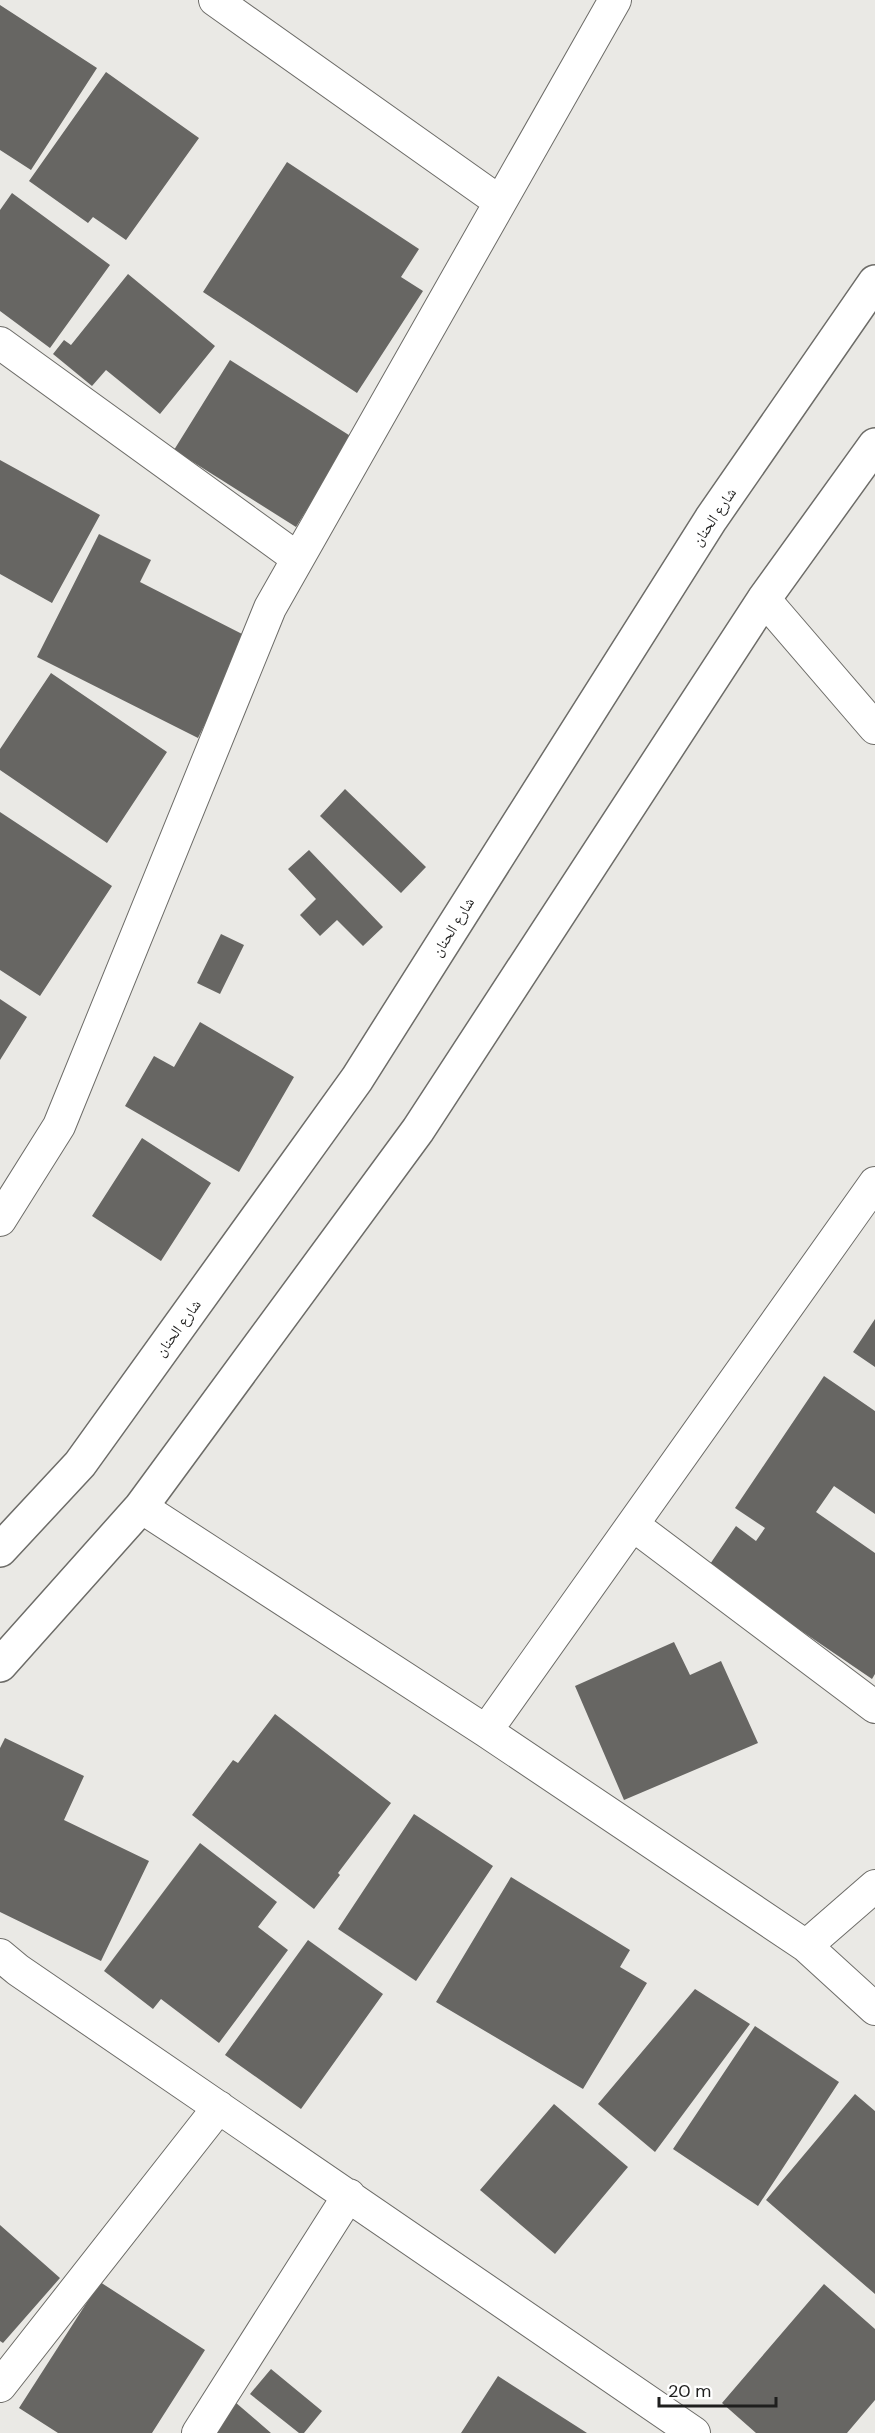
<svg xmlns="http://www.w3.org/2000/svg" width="875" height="2433" font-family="'DM Sans','Noto Naskh Arabic',sans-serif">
  <rect width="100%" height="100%" fill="#eae9e5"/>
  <path fill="#676663" d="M0 5 97 68 31 170 0 150Z
    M106 72 199 138 126 240 93 217 88 223 29 181Z
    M287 162 419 249 401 277 423 291 357 393 203 292Z
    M12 193 110 265 50 348 0 311V210Z
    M128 274 215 346 160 414 106 370 92 386 53 354 64 340 71 345Z
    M230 360 352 437 296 527 174 450Z
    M0 460 100 515 52 603 0 574Z
    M99 534 151 560 140 582 248 637 198 738 37 657Z
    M51 673 167 752 107 843 0 770V749Z
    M345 789 426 867 401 893 320 816Z
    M0 812 112 886 40 996 0 970Z
    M309 850 383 927 363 946 337 920 320 936 300 915 316 899 288 869Z
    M221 934 244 945 220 994 197 983Z
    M0 999 27 1017 0 1060Z
    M200 1022 294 1077 239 1172 125 1106 154 1056 174 1067Z
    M142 1138 211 1183 161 1261 92 1216Z
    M875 1319V1367L853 1352Z
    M824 1376 875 1411V1514L834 1486 816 1512 875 1553V1674L872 1679 708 1567 736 1526 756 1541 765 1528 735 1508Z
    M674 1642 690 1675 721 1661 758 1743 624 1800 575 1686Z
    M275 1714 391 1803 338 1873 340 1875 314 1909 192 1815 233 1760 238 1763Z
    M5 1738 84 1776 64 1820 149 1861 101 1961 0 1912V1748Z
    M414 1814 493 1866 416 1981 338 1929Z
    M200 1843 277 1902 258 1927 288 1950 219 2043 161 1999 153 2009 104 1971Z
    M511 1877 630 1950 620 1967 647 1983 583 2089 436 2002Z
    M308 1940 383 1994 301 2109 225 2055Z
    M695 1989 750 2024 655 2152 598 2104Z
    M755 2026 839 2082 758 2206 673 2149Z
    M855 2094 875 2111V2294L766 2200Z
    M554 2104 628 2167 555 2254 480 2190Z
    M0 2225 60 2278 3 2343 0 2341Z
    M100 2282 205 2350 152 2433H58L19 2408Z
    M824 2284 875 2329V2400L847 2433H756L722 2403Z
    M271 2369 322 2411 304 2433H299L250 2394Z
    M498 2376 587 2433H461Z
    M235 2402 271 2433H209Z"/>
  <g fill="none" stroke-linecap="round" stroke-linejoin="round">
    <defs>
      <path id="street" d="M215 0 500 202
        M0 343 297 558
        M764 599 875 728
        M0 1220 59 1126 270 608 615 0
        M141 1507 486 1731 806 1946 875 2009
        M633 1525 875 1707
        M486 1731 875 1183
        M806 1946 875 1886
        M0 1955 18 1970 694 2433
        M0 2386 219 2107
        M198 2433 349 2195"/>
      <path id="secondary" d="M0 1550 80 1464 357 1079 711 519 875 282
        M0 1665 141 1507 418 1130 764 599 875 445"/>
    </defs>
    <use href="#street" stroke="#6d6c68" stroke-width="34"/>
    <use href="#secondary" stroke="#6d6c68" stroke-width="36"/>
    <use href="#street" stroke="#fff" stroke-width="32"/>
    <use href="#secondary" stroke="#fff" stroke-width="33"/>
  </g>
  <g text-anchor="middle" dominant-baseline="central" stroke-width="6" stroke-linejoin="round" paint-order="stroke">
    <g font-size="15" fill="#1f1f1e" stroke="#fff">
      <text transform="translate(714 517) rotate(-56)">شارع الحنان</text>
      <text transform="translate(453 927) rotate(-58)">شارع الحنان</text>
      <text transform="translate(178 1328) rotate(-54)">شارع الحنان</text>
    </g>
  </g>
  <path d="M659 2397v9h117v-9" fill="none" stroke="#1f1f1e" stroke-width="3"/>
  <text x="668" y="2397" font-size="18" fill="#1f1f1e" stroke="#ffffff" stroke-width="4.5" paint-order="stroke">20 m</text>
</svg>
